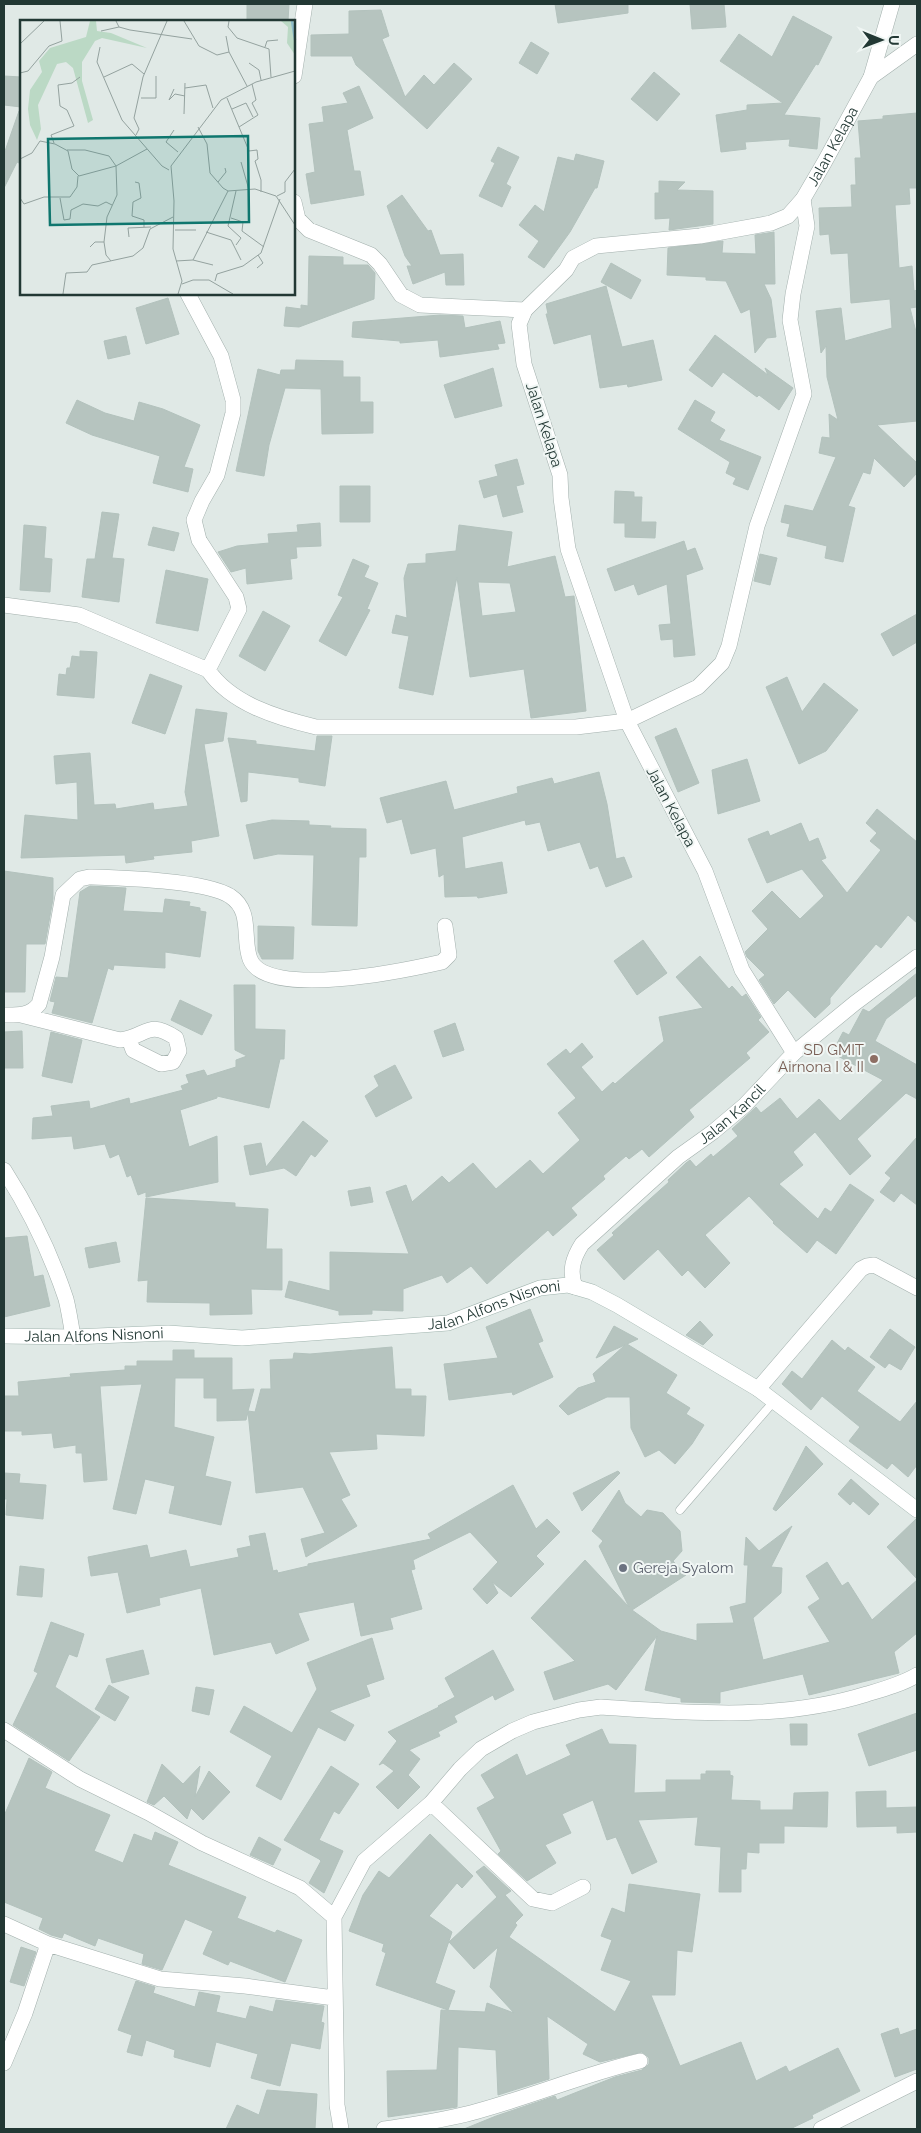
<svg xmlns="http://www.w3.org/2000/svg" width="921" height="2133" font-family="Raleway,sans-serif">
  <rect width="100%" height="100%" fill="#e0e9e6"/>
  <path fill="#b6c4bf" stroke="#b3c2bd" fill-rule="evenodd" d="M247 4H289L288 21H247Z
    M555 4H628V13L558 23Z
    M690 4H724L726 27 692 29Z
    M381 10 389 36 382 39 405 97 424 75 434 85 454 63 472 79 427 129 356 65 352 56H311V35L349 34V11Z
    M793 16 832 37 818 65 816 64 784 115 820 118 817 149 789 146 790 139 745 142 746 149 721 152 716 115 747 110V105L783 103 720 61 739 34 772 57Z
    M531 42 549 53 537 74 519 63Z
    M654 72 680 94 657 121 631 99Z
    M4 76 21 77V107L4 105Z
    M359 86 373 118 347 130 354 171H360L364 195 311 204 306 174 315 172 309 124 324 122 322 107 348 103 343 93Z
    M19 111 21 112V164L17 162 4 188V154Z
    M917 113V188H909L910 204 895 205 899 268 912 266 914 291 917 290V307L910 308 917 336V421L877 425 917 463V473L904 487 874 458 870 474 863 472 848 506 855 508 843 562 825 558 827 546 787 536 790 524 781 522 785 505 813 511 836 457 819 453 822 437 830 438 829 414 838 420 827 377 826 346 821 353 816 311 841 308 845 341 892 328 890 299 851 303 848 253 831 254 829 234 820 235 819 208 852 207 851 185H856L855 158H861L858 121 883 119V116Z
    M498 147 519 157 506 184 511 187 502 207 479 196 495 163 491 161Z
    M576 154 604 161 597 188H595L570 232 544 268 528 257 539 241 519 225 535 205 544 212 558 157 574 161Z
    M659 181 685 182 677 190 713 191V224L669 230 670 218 655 219V193H659Z
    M402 195 428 231 431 230 440 255 463 254 464 285H446L445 272 413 284 407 266H412L405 256 387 206Z
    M774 232 775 284H764L771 299 776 337 767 338 755 353 750 309 741 313 726 281 706 280V277L667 275 668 248 723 241 722 253 756 254 755 235Z
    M309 256 343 257V265H368L375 273 374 299 299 327 284 326 286 307 301 309V305L308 306Z
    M611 263 641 280 631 299 601 282Z
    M606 286 622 347 653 340 662 380 628 387 627 384 600 388 591 334 554 344 546 314H548L546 304Z
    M168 298 179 334 146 344 136 308Z
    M440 315 463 316 465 328 500 321 505 343 497 344 499 349 440 357 438 340 400 343V341L352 337 353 322Z
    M715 335 768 375 765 368 793 388 779 410 759 395 757 397 723 372 712 387 689 370Z
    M126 336 130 354 108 359 104 341Z
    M296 360 343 361V377H360V402H373V433L322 434 321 389 285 388 269 445 264 476 236 471 258 369 280 375 281 370H295Z
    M493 368 502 406 455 418 444 385Z
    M77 400 105 413 134 421 139 402 163 409 200 425 184 467 193 469 188 492 153 483 160 456 92 435 66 423Z
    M695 400 715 412 710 421 725 430 719 440 761 457 748 490 733 484 736 478 726 473 730 462 678 429Z
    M517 459 524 484 516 486 523 512 503 517 497 494 484 498 479 481 498 476 495 465Z
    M340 486H370V522H340Z
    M615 491 634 492V497H642L641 522H656L655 538 625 537V523H614Z
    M102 512 119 514 112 558 124 559 119 602 82 597 87 559H95Z
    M320 523 321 546 296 547 297 558 290 559 292 579 247 584 246 568 231 572 218 552 237 546 269 543 268 534 298 532 297 525Z
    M24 525 46 527 44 558 52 559 50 592 20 590Z
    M459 525 512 532 507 567 555 556 565 597 574 596 586 711 531 718 524 669 470 677 457 577 433 695 399 688 409 636 392 633 396 615 407 618 404 578 408 564 426 563V554L456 551ZM478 582 510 583 516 612 482 616Z
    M153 527 179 533 174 551 148 545Z
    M684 541 687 551 695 548 703 569 686 575 695 655 674 657 673 639 661 640 659 625 671 624 667 584 638 595 634 584 615 591 607 569Z
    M760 554 777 558 770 585 754 581Z
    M353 559 369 566 364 577 378 583 367 609 370 610 346 656 319 641 343 597 338 595Z
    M166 570 208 579 198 631 156 623Z
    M263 611 290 626 265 671 239 656Z
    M917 614V642L893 656 881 634Z
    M80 651 97 652 94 698 57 695 59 674 66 675 67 668H70L72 656 80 657Z
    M150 674 182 686 165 734 132 723Z
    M787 677 802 712 824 683 858 710 826 751 799 764 766 687Z
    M196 709 227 713 223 741 204 744 219 836 191 841 192 852 153 856 154 859 126 863 125 855 21 858 25 815 78 820 77 782 56 784 54 756 90 753 94 805 115 804 116 809 153 803 154 810 188 806 185 792Z
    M676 728 699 783 678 792 655 737Z
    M317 736H332L325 786 299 782V778L248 772 247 801 241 802 228 738 256 741V744L315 751Z
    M747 759 760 801 718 814 712 770Z
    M599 772 607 804 616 859 624 857 632 877 606 887 598 866 590 869 580 842 548 851 540 822 526 825 525 820 462 837 465 869 502 862 507 893 478 898 477 896 445 897 444 874 439 877 436 848 411 854 402 819 387 823 380 798 446 781 454 810 518 793 517 787 552 778 554 784Z
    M877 809 917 842V923L908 915 881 948 876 944 830 998V1004L815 1018 788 990 774 1004 759 980 765 975 747 957 745 952 768 929 752 911 772 891 800 919 824 896 802 869 767 883 748 839 768 831 770 836 801 823 809 842 818 838 826 858 821 860 847 893 881 850 870 841 877 833 866 823Z
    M272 820 309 821V825L331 826 330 828 366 829V857H359L357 926 312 925 314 855 278 854 254 859 246 825Z
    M4 871 53 878V899L45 944H26L25 992H4Z
    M90 886 126 888 123 911 163 913 165 899 190 902 189 906 200 908V911L206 912 200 957 165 952V968L114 965 113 970 108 968 92 1023 52 1013 55 1002 50 1001 56 977 68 978 80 892Z
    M258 926 294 927 293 959H262L258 951Z
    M643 940 667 973 637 995 614 961Z
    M700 956 729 989 732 986 742 997 746 994 761 1017 758 1020 769 1032 746 1053 750 1058 689 1110 694 1117 649 1157 642 1149 629 1159 626 1156 603 1176 605 1179 571 1208 577 1215 553 1236 548 1230 487 1284 471 1266 447 1283 442 1275 403 1289V1311L372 1310V1314L339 1315V1311L285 1297 289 1281 330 1291V1252L409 1254 386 1192 406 1185 412 1202 442 1176 449 1183 473 1163 496 1189 530 1160 543 1174 580 1140 558 1113 576 1098 547 1064 566 1049 570 1054 582 1043 593 1057 581 1067 602 1092 613 1082 615 1084 664 1041 659 1017 703 1008 676 977Z
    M917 973V995L886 1019 875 1041 917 1065V1099L906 1093 857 1139 871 1156 850 1175 815 1132 793 1152 803 1165 779 1184 818 1219 825 1208 831 1212 850 1184 874 1200 836 1254 817 1240 807 1253 773 1223 774 1222 749 1196 705 1235 730 1263 705 1288 688 1270 682 1276 658 1249 624 1280 597 1250 614 1235 612 1233 669 1182 668 1180 686 1163 690 1160 696 1167 711 1154 713 1157 738 1136 732 1129 756 1107 761 1113 780 1098 797 1119 819 1099 840 1121 883 1080 832 1053 843 1032 849 1035 863 1009 869 1012Z
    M234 985H255V1029L285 1030 284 1059H280L269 1108 217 1096V1098L180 1110 189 1147 217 1136 218 1182 146 1197V1192L138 1195 131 1175 127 1177 119 1154 110 1158 105 1144 74 1149 72 1136 32 1139 33 1118 53 1116 51 1106 89 1101 90 1109 129 1098 130 1104 183 1090 181 1086 189 1083 186 1075 204 1070 207 1076 236 1067V1060L247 1056 235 1050Z
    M180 1000 212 1015 202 1035 171 1020Z
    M455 1023 464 1050 443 1057 434 1031Z
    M22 1031 23 1068H4V1032Z
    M51 1032 82 1040 72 1083 42 1076Z
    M395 1065 412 1098 376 1117 365 1096 379 1086 374 1076Z
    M303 1121 328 1141 315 1157 311 1154 296 1176 284 1168 250 1175 244 1146 261 1143 266 1167Z
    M917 1137V1205L901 1193 894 1202 880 1192 891 1178 885 1173Z
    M370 1187 373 1202 351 1206 348 1191Z
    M146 1198 235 1203V1207L268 1209 266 1249H282V1290L251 1289 252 1314 210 1315V1303L147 1302 148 1280 138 1281Z
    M27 1236 34 1277 43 1275 50 1306 4 1317V1238Z
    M116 1242 120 1262 89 1268 85 1248Z
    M530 1309 543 1341 538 1343 553 1377 513 1395 512 1392 449 1400 444 1364 498 1358 486 1327Z
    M700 1321 713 1335 703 1345 686 1335Z
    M614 1326 638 1339 627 1344 677 1375 666 1393 690 1408 686 1414 704 1425 692 1444 675 1464 659 1450 645 1457 631 1428 630 1397H607L568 1415 559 1406 578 1388 596 1382 593 1374 625 1345 596 1358Z
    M890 1329 915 1347 901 1370 889 1363 885 1368 870 1357Z
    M832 1340 845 1351 848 1347 875 1367 857 1391 900 1422 917 1401V1465L908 1477 892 1463 887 1469 849 1441 860 1427 822 1396 811 1410 782 1384 792 1371 802 1379Z
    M392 1347 395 1389H411V1396H426L424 1436 376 1434 377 1449 329 1452 350 1495 341 1499 357 1526 306 1557 301 1539 325 1533 303 1487 256 1493 248 1412 246 1420 217 1421V1398H204V1378H175L174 1427 214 1437 205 1476 231 1482 221 1525 169 1513 175 1486 145 1479 136 1514 113 1509 142 1384 100 1386 107 1480 84 1482 82 1453H76V1445L54 1448 52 1433 22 1435V1431H4V1396H19L18 1382 71 1377 70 1374 125 1370V1366H137V1361H173V1350H194V1358H232V1390L254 1389 248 1411 255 1412 261 1389H271L270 1360 293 1359 294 1353 310 1354Z
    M806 1446 823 1464 776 1511 773 1509Z
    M618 1471 620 1473 582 1511 573 1493Z
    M4 1473 20 1474 19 1483 46 1485 43 1519 6 1515 7 1499H4Z
    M851 1479 879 1504 869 1515 853 1501 850 1505 838 1494Z
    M513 1485 536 1529 547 1519 560 1532 536 1556 544 1564 511 1597 492 1582 498 1593 487 1604 473 1589 498 1562 470 1532 413 1560 415 1569 411 1570 422 1609 390 1618 393 1629 361 1636 354 1602 298 1613 309 1640 276 1654 271 1642 214 1655 201 1588 159 1598 160 1605 127 1613 118 1572 91 1576 88 1557 147 1545 150 1558 186 1550 190 1567 239 1557 237 1549 251 1546 249 1536 265 1533 273 1571 277 1570 278 1573 308 1566V1564L431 1539 428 1534Z
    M619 1490 625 1503 641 1517 647 1510 663 1513 680 1531 682 1551 673 1561 686 1575 632 1610 661 1631 697 1641V1624L734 1623 730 1607 746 1603 748 1565H744L746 1537 759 1551 792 1526 771 1567 782 1568 781 1593 753 1618 763 1660 830 1642 808 1607 820 1599 806 1576 827 1562 842 1586 848 1582 872 1620 917 1580V1633L894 1652 899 1673 809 1695 803 1674 720 1692V1703L681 1702V1698L645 1690 657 1636 616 1690 608 1684 554 1700 544 1672 575 1661 531 1618 585 1560 629 1607 599 1546 603 1541 592 1531Z
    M916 1519H917V1579L887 1547Z
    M20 1566 44 1569 42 1597 17 1595Z
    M51 1622 84 1634 77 1657 69 1654 55 1687 100 1717 69 1761 13 1725 38 1673 34 1671Z
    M372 1638 384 1679 366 1685 370 1696 329 1711 354 1725 345 1741 318 1727 281 1800 256 1786 272 1756 230 1732 244 1706 292 1733 317 1689 307 1663Z
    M143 1650 149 1674 112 1683 106 1659Z
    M493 1650 514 1690 495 1700 493 1695 454 1716 457 1722 438 1732 440 1736 409 1750 420 1759 408 1775 420 1787 398 1809 376 1787 394 1771 383 1763 379 1765 397 1741 388 1732 439 1707 438 1706 455 1697 445 1678Z
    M109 1685 129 1697 115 1721 95 1709Z
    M196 1687 214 1690 209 1715 192 1711Z
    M917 1713V1750L869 1766 858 1734Z
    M790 1724H807V1745H791Z
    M602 1729 609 1744 636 1745 634 1793 666 1792V1780H701V1774H706V1771H730V1775L733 1776 731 1800 760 1801V1810H793L794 1793 828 1792 827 1827 784 1826V1843H759V1853L747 1852 746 1869H741V1892H719L721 1847 695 1845 698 1817 638 1820 657 1862 632 1874 616 1837 607 1840 593 1800 562 1814 571 1833 545 1845 556 1863 527 1881 498 1854 501 1851 477 1808 495 1798 481 1775 517 1754 526 1776 571 1755 566 1745Z
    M29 1758 52 1772 45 1788 110 1815 94 1851 123 1863 134 1834 152 1841 155 1832 178 1842 168 1865 246 1897 237 1918 275 1933 277 1930 302 1940 285 1982 230 1961 228 1965 203 1954 213 1931 185 1919 162 1970 142 1964 144 1954 98 1938 95 1946 64 1933 62 1938 51 1935 39 1929 43 1918 4 1902V1816Z
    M162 1764 183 1784 200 1766 195 1797 209 1771 230 1792 203 1820 191 1808 187 1819 164 1796 154 1805 147 1802Z
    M331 1766 359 1784 339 1814 334 1811 319 1840 343 1851 324 1893 309 1883 321 1861 319 1859 284 1840Z
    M886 1791V1808L917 1807V1832L897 1833V1826L857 1827 856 1792Z
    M430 1834 473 1876 462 1888 457 1883 429 1916 452 1932 435 1983 455 1991 448 2010 376 1985 386 1953 382 1951 384 1944 349 1931 363 1895 379 1871 389 1878Z
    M259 1837 281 1849 273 1865 250 1855Z
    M484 1866 511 1891 505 1895 523 1915 515 1923 517 1925 509 1937 615 2012 631 1981 601 1970 612 1940 601 1936 612 1908 625 1913 629 1884 700 1894 692 1952 677 1950 675 1995H651L680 2066 741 2042 756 2081 786 2066 789 2072 838 2048 860 2091 812 2115 813 2118 790 2129H464L496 2116 555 2096 557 2100 615 2077 642 2070 649 2064V2058L642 2052 600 2062 583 2054 588 2044 547 2016 549 2079 498 2095 496 2050 458 2047 457 2107 388 2117 387 2071 437 2070 441 2010 485 2012 487 2003 514 2013 490 1987 498 1947 474 1969 449 1942 497 1897 476 1872Z
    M21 1947 36 1952 24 1986 10 1982Z
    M136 1981 155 1987 153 1993 195 2007 199 1992 220 1996 216 2012 246 2019 250 2006 273 2012 276 2000 324 2006 321 2022 324 2023 320 2049 291 2043 280 2086 251 2078 258 2054 216 2042 210 2067 174 2057 175 2050 146 2040 142 2056 127 2052 132 2035 118 2030Z
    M898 2028 900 2035 917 2029V2069L895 2077 881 2034Z
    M267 2090 317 2094 315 2129H226L237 2105 259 2115Z"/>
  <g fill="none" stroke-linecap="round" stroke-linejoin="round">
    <defs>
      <path id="service" d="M680 1510 775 1400"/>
      <path id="minor" d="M294 76 305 4
        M871 77 917 44
        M294 202 298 219 309 230 371 255 380 264 401 295 420 305 525 310
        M188 294 221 356 233 400V413L217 475 202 501 194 520 199 540 236 597 239 609 208 670
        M4 605 79 615 208 670C231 704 278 718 316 727H576L627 721 698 687 722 663 729 646 757 526 804 394 790 320 793 294 807 226 803 199
        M4 1015C17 1015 30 1016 39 1004L52 957 63 895 80 879 89 877C122 878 204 880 230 896 253 911 242 938 250 959 266 1000 407 970 442 962L449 955 445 926
        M21 1015 120 1040C148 1036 147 1019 176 1038L179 1051 173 1062 161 1064 133 1050 129 1039
        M794 1053 855 1003 917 957
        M758 1389 861 1269 867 1266 874 1265 917 1288
        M4 1730 80 1779 149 1813 202 1843 300 1888 334 1917
        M431 1803 533 1899 552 1903 583 1887
        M4 1924 48 1944 160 1979 245 1986 334 1998
        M4 2063 25 2013 48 1944
        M341 2129 337 2105 334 1917 364 1861 431 1803 460 1769 481 1749 512 1731 533 1722 579 1710 601 1707C691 1713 780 1721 867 1694 884 1689 902 1684 917 1675
        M384 2129C416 2124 447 2120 478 2111 533 2096 585 2074 640 2061
        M821 2129 917 2081"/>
      <g id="tertiary">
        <path d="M4 1170C29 1209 51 1254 66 1299 69 1311 71 1324 73 1337"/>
        <path id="s1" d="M575 1287C569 1271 573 1258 582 1244L678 1157 713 1132 745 1105 794 1053 742 970 705 871 627 721 568 549 561 498 560 475 524 364 519 324 525 310 566 270 573 258 596 246 700 236 771 223 788 216 803 199 824 163 871 77 892 4"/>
      </g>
      <g id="secondary">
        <path id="s2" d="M4 1336 73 1337 168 1333 242 1338 448 1323 540 1288 568 1285 592 1292 617 1305 758 1389 917 1510"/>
      </g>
    </defs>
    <use href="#service" stroke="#a3b0ad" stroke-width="9"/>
    <use href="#minor" stroke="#a3b0ad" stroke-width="16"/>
    <use href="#tertiary" stroke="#a3b0ad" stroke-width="16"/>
    <use href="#secondary" stroke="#a0b4ae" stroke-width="16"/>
    <use href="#service" stroke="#fff" stroke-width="8"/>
    <use href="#minor" stroke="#fff" stroke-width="15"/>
    <use href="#tertiary" stroke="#fff" stroke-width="15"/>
    <use href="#secondary" stroke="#fff" stroke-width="15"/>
  </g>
  <circle fill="#8d6e63" stroke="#f0f6f4" stroke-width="2" cx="874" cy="1059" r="5"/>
  <circle fill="#6b7280" stroke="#f0f6f4" stroke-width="2" cx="623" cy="1568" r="5"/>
  <g text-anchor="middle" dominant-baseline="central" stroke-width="4" stroke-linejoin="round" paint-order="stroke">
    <g font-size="15" fill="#223834" stroke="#f0f6f4">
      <text stroke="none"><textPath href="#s1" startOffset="1508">Jalan Kelapa</textPath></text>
      <text transform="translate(544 425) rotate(72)">Jalan Kelapa</text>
      <text transform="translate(671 807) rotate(62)">Jalan Kelapa</text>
      <text stroke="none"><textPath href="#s1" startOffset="244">Jalan Kancil</textPath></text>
      <text stroke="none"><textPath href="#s2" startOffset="494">Jalan Alfons Nisnoni</textPath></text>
      <text stroke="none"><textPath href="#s2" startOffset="90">Jalan Alfons Nisnoni</textPath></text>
    </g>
    <g font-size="15" fill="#785e54" stroke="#f0f6f4" text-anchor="end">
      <text x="864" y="1050">SD GMIT<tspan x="864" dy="17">Airnona I &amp; II</tspan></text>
    </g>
    <g font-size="15" fill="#5b616d" stroke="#f0f6f4" text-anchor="start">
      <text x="633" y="1568">Gereja Syalom</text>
    </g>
  </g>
  <g transform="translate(20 20)">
    <rect width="275" height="275" fill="#e0e9e6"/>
    <path d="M70 1H76L77 11 91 13 127 28 82 18 75 21 62 42V61L73 100 68 103 53 48 46 42 37 44 18 85 21 109 17 120 10 105 8 89 10 70 22 52 19 41 30 28 66 17ZM261 1H275V35L267 23 268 7Z" fill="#bbd9c5"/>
    <path fill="none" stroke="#8dbcca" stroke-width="2.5" d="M272 1 275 20"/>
    <path fill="none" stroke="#94a29f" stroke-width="1" d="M96 1 99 7 110 10 172 19M164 1 179 26 197 35 209 32 227 66M209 1 208 7 217 18 249 29 251 57M81 11 99 7M206 16 209 32M0 24 24 1M80 27 77 42 102 100 142 146 149 150M245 27 247 21 258 20M229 43 239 50 241 60M0 53 8 51 29 26 42 21 40 1M84 57 112 44 124 54M165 68 186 65 193 88M154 69 149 80 155 74 165 76M121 78H136V56M207 78 229 131 237 130 238 139 235 141 241 160V172M212 89 226 83 233 97M164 94 165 63M178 107 187 124 190 153 203 168 208 171 235 169 256 176 275 205M219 107 238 95 232 83 236 80 232 64M154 110 146 122 158 132M116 115 119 109 114 98 123 57 147 1M34 123 31 115 54 106 47 90 40 86 38 65 52 63 60 57M47 130H65L89 136 96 146 97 175 87 197 84 222 86 235 91 241M0 139 12 133 20 121 35 124 48 131 52 149 59 156 96 146 127 129M221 142 229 170M115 162 119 163 121 178 113 182 112 196 124 200V207M198 162 206 152 205 148M257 176 265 172V162L275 149M0 178 4 184 24 177H50L57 167 58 156M40 178 44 200 50 199 51 190 63 184 78 186 86 182 92 185M211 198 223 202 222 211 244 227M155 210H176M186 212 211 220 221 240M109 217 108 208 131 207M216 225 221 218 208 206 216 171M70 227 75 222H84M173 240 193 245M156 241 173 240 208 171M237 248 243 243 238 235M195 261 197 254 223 246 241 233 260 179M162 264 173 260H189L213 274M43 274 46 253 67 252 72 245 113 236 123 228 130 209 153 197M158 274 162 261 153 229 154 181 151 146 201 80 236 62 275 51"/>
    <path fill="#0f766e" fill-opacity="0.15" stroke="#0f766e" stroke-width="2.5" d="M228 116 229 202 30 205 28 119Z"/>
    <rect width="275" height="275" fill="none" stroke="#223834" stroke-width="2.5"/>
  </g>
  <rect width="921" height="2133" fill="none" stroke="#223834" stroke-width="10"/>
  <g transform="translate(881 40) rotate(91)" stroke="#f0f6f4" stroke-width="4" paint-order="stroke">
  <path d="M0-4L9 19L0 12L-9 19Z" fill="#223834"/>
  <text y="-8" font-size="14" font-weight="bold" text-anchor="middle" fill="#223834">U</text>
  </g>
</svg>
